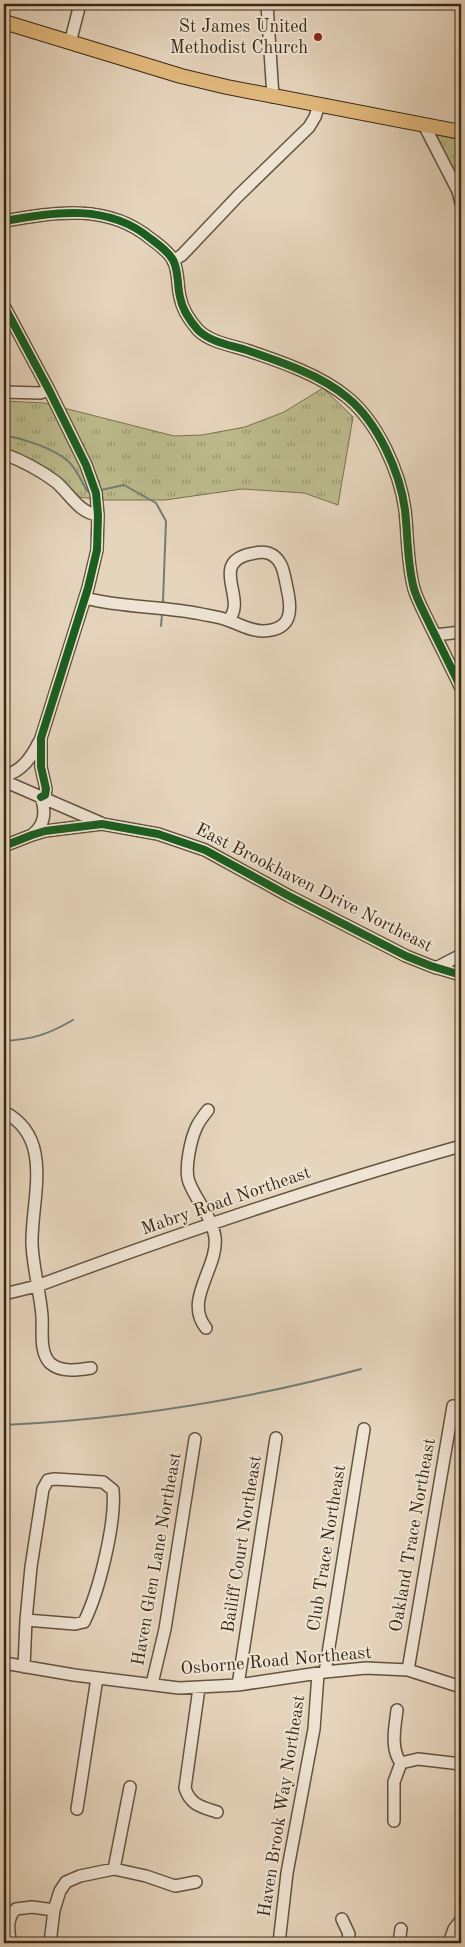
<svg xmlns="http://www.w3.org/2000/svg" width="465" height="1947" font-family="'Old Standard TT',serif">
  <defs>
    <pattern id="park-tufts" width="24" height="20" patternUnits="userSpaceOnUse" patternTransform="scale(1.25)"><rect width="24" height="20" fill="#bcbb8c"/><path d="M3 7l-1-3M5 7V3M7 7l1-3M15 17l-1-3M17 17v-4M19 17l1-3" fill="none" stroke="#9a9871"/></pattern>
  </defs>
  <rect width="100%" height="100%" fill="#e6d5bd"/>
  <filter id="stains"><feTurbulence type="fractalNoise" baseFrequency=".004" numOctaves="4"/><feColorMatrix values="0 0 0 0 .2 0 0 0 0 .09 0 0 0 0 .02 0 0 0 .5 -.17"/></filter>
  <radialGradient id="worn" r=".72"><stop offset=".6" stop-color="#630" stop-opacity="0"/><stop offset="1" stop-color="#630" stop-opacity=".3"/></radialGradient>
  <path fill="url(#park-tufts)" stroke="#7a7250" d="M437 135 461 140V154L451 172Z
    M323 388 353 417 338 505 304 493 242 489 165 500H105L78 497 4 450V401L44 403 174 436 202 435 245 427 284 412Z"/>
  <g fill="none" stroke-linecap="round" stroke-linejoin="round">
    <path stroke="#727d77" stroke-width="2" d="M4 435C24 439 53 448 68 461 76 468 82 482 87 491H89
      M101 490 124 485 156 503 166 521 163 601
      M161 626 162 614
      M4 1041C33 1039 47 1035 73 1020
      M4 1425C127 1419 242 1401 361 1369"/>
    <defs>
      <path id="minor" d="M267 4 273 97
        M70 43 80 4
        M424 125 458 191 461 203
        M4 221C56 212 108 203 151 239 159 245 168 251 173 260 179 271 177 285 180 297 182 308 190 321 198 330 210 342 230 345 246 350 279 361 321 375 348 398 378 423 400 472 405 510 408 537 407 563 414 589 418 602 425 614 431 627 441 647 451 667 461 688
        M173 261 182 255 238 196 309 127 315 117 319 105
        M4 306 49 390 86 465 96 493 98 515 97 550 88 588 41 738V767L46 789 45 795 41 797
        M4 392 40 393 49 390
        M4 454C23 461 40 470 56 482 70 494 79 513 98 515
        M85 598C123 608 163 606 201 614 210 616 219 617 227 620 240 624 249 631 263 631 293 630 292 610 287 588 284 574 283 558 268 553 261 551 254 553 246 555 211 566 248 601 228 620
        M435 635 461 632
        M4 776C22 771 31 758 39 742
        M4 781 101 823
        M33 834C45 825 46 811 41 797
        M4 846 32 835 45 831 102 824 158 834 205 850 289 896 406 956 431 966 461 975
        M436 968 461 955
        M4 1112C55 1138 31 1199 32 1244 33 1268 40 1292 42 1316 43 1330 39 1352 50 1363 61 1373 79 1370 91 1368
        M4 1294 37 1286C177 1234 318 1186 461 1146
        M206 1328C183 1300 219 1267 215 1237 212 1216 196 1201 189 1182 184 1169 191 1138 197 1126 200 1120 204 1115 208 1110
        M55 1479 103 1482 113 1490C116 1523 99 1592 84 1622L75 1624 26 1620 31 1567 43 1489 48 1480Z
        M4 1663 74 1675 179 1688 238 1685 325 1672 366 1668 408 1670 461 1687
        M24 1667 26 1620
        M408 1670 453 1406
        M325 1672 364 1429
        M152 1684 165 1629 195 1439
        M238 1685 276 1438
        M199 1688 185 1788C190 1805 202 1807 217 1812
        M397 1710C395 1727 390 1749 401 1763
        M77 1809 97 1678
        M394 1821V1782L401 1763 418 1759 461 1764
        M114 1869 130 1787
        M342 1919 349 1934 347 1943
        M11 1943C8 1932 6 1918 16 1909L32 1907 54 1910
        M50 1943 54 1910 60 1891 66 1882 80 1876 114 1869 146 1876 175 1886 196 1882
        M279 1943 287 1873 314 1729 318 1674
        M399 1943 401 1929
        M449 1943 454 1929 461 1920"/>
      <path id="major" d="M4 22 181 76 227 87 461 132"/>
    </defs>
    <use href="#minor" stroke="#64533f" stroke-width="14"/>
    <use href="#major" stroke="#382815" stroke-width="16"/>
    <use href="#minor" stroke="#efe4d4" stroke-width="11"/>
    <use href="#major" stroke="#e3ba7e" stroke-width="14"/>
    <defs>
      <path id="cycleway" d="M4 221C56 212 108 203 151 239 159 245 168 251 173 260 179 271 177 285 180 297 182 308 190 321 198 330 210 342 230 345 246 350 279 361 321 375 348 398 378 423 400 472 405 510 408 537 407 563 414 589 418 602 425 614 431 627 441 647 451 667 461 688
        M4 306 49 390 86 465 96 493 98 515 97 550 88 588 41 738V767L46 789 45 795 41 797
        M4 846 32 835 45 831 102 824 158 834 205 850 289 896 406 956 431 966 461 975"/>
    </defs>
    <use href="#cycleway" stroke="#efe4d4" stroke-width="11"/>
    <use href="#cycleway" stroke="#1b5e20" stroke-width="8"/>
  </g>
  <circle fill="#8f2418" stroke="#efe4d4" stroke-width="2" cx="318" cy="37" r="5"/>
  <g text-anchor="middle" dominant-baseline="central" stroke-width="4" stroke-linejoin="round" paint-order="stroke">
    <g font-size="18" fill="#382815" stroke="#efe4d4" text-anchor="end">
      <text x="308" y="27">St James United<tspan x="308" dy="21">Methodist Church</tspan></text>
    </g>
    <g font-size="18" fill="#382815" stroke="#efe4d4">
      <text transform="translate(314 888) rotate(27)">East Brookhaven Drive Northeast</text>
      <text transform="translate(226 1201) rotate(-19)">Mabry Road Northeast</text>
      <text transform="translate(413 1535) rotate(-80)">Oakland Trace Northeast</text>
      <text transform="translate(242 1544) rotate(-81)">Bailiff Court Northeast</text>
      <text transform="translate(327 1548) rotate(-81)">Club Trace Northeast</text>
      <text transform="translate(157 1559) rotate(-80)">Haven Glen Lane Northeast</text>
      <text transform="translate(276 1661) rotate(-5)">Osborne Road Northeast</text>
      <text transform="translate(282 1806) rotate(-81)">Haven Brook Way Northeast</text>
    </g>
  </g>
  <rect width="465" height="1947" fill="none" stroke="#e6d5bd" stroke-width="20"/>
  <rect x="5" y="5" width="455" height="1937" fill="none" stroke="#382815" stroke-width="2.5"/>
  <rect x="10" y="10" width="445" height="1927" fill="none" stroke="#382815"/>
  <rect width="100%" height="100%" filter="url(#stains)"/>
  <rect width="100%" height="100%" fill="url(#worn)"/>
</svg>
